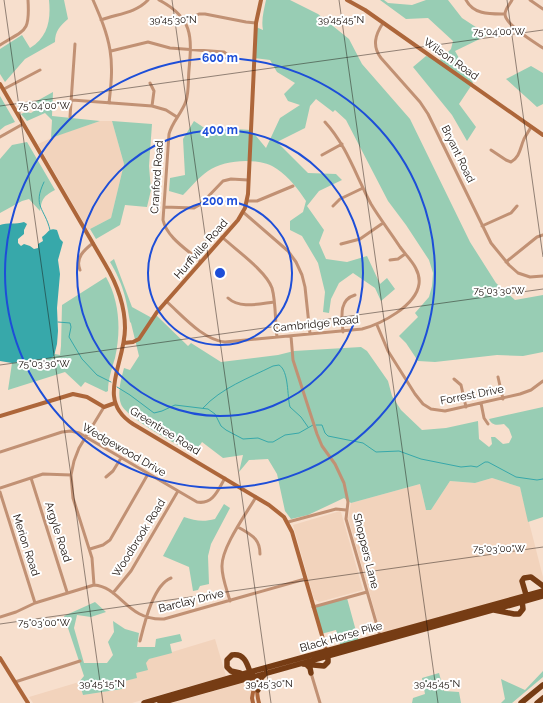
<svg xmlns="http://www.w3.org/2000/svg" width="543" height="703" font-family="Raleway,sans-serif">
  <rect width="100%" height="100%" fill="#f7dfcd"/>
  <path fill="#f2d3bc" d="M100 121H112L124 164 111 218 88 230 38 144 58 135Z
    M492 478 520 487 543 577V586L531 577 524 578 526 596 381 633 348 518 351 503 420 484 426 510H431L450 481 475 483Z
    M340 511 341 512 363 590 319 602 314 599 293 525Z
    M215 639 226 676 132 703H33L29 697 79 682 83 695 122 689 121 682 136 678V673L149 659Z
    M246 682 250 683 251 686V703H171Z"/>
  <path fill="#98cdb4" d="M49 0H64L68 19C60 26 55 31 55 42L25 59 5 82 0 74V49L22 35 30 48C48 37 51 20 49 0Z
    M266 0H290L318 14 349 39 362 64 410 119 470 242 496 283 515 300 543 295V352L523 356 497 355 435 362 418 361 406 343 399 336 418 317 415 313 429 297 432 286 433 273 429 260 406 225 388 201 346 120 335 110 333 112 316 99 310 106 305 128 277 142 308 173 336 174 342 180 319 191 307 206 324 230 319 243 326 259 347 262 367 256 380 284 387 278 395 289 381 301 375 288 353 273 339 283 331 299 329 313 323 312 325 292 318 263 302 236 290 230V221L303 212 306 201C298 189 289 177 277 169 260 157 225 159 208 171 199 177 191 187 183 195L169 191 170 178 185 175 183 139 194 121 203 127 251 130 266 148 280 118 300 105 288 101 284 94 295 83 277 72 270 60 253 58 256 27 263 30C261 20 264 10 266 0Z
    M380 0H384L388 3 412 5 426 0H448L462 18 488 35 455 51 473 83 459 104 476 127 467 141 452 115 413 67 426 56 440 60 451 49 453 41 428 18 406 19Z
    M531 66 543 73V104L537 107 506 79Z
    M53 92 52 116 100 121 51 138 52 120 45 113 27 121 21 114 26 112 31 113 37 109 35 102Z
    M0 96 15 122 5 126 0 130Z
    M112 121 152 124 149 166 151 190 147 207 125 205 120 225 96 239 90 229 111 218 124 164Z
    M27 142 55 190C44 196 42 198 40 211L29 199 22 201 0 213V159L12 145Z
    M114 259 132 307 152 318 155 314 188 346 191 343 221 362 278 355 294 351 361 347 367 351 388 381 392 396 401 410 422 430 446 428 478 421 479 439 489 447 492 444 491 437H495L503 444 509 443 512 437 509 429 504 424C497 425 492 426 489 419L543 407V517L528 522 520 487 492 478 475 483 450 481 431 510H426L420 484 351 503 344 498 308 515 291 519 285 511 277 474 268 459 249 460 239 472 243 455 223 458 202 442 194 454C180 446 125 417 121 404 117 392 121 380 124 368L130 370 139 356 131 323 130 322C126 297 123 284 110 262Z
    M106 277C120 302 121 331 115 358 112 368 108 380 108 391L106 392 85 382 81 387 65 372 8 390 12 363 50 358 55 354 60 355 61 346 62 305Z
    M224 504 230 508 211 544 208 556 209 584 200 586 198 590 193 591 189 567 163 556 184 517C195 521 204 522 215 519Z
    M347 598 359 642 341 647 336 630 321 634 313 607Z
    M95 602 106 612 91 617 77 615 74 628 84 663H107L113 655 108 642 114 632 113 621 125 629 139 633 137 647H155L156 639 180 634 182 641 170 644 172 653 149 659 146 663 148 670 136 673 137 678 121 682 122 689 83 695 79 682 84 676 64 616Z
    M543 671V677L512 703H501L505 699 501 679 525 690Z
    M439 673 444 691 459 692 461 703H412L413 698 425 694 422 678Z"/>
  <path fill="#37a8aa" d="M24 222 27 224 24 230V234L18 239V243L21 246 24 244 30 246 34 249 38 248V244L43 241 42 237C48 233 49 227 57 230L60 239 63 242 58 260 60 274 57 308 58 331 57 344 54 356 51 358 12 363 0 361V225C7 222 16 225 24 222Z"/>
  <g fill="none" stroke-linecap="round" stroke-linejoin="round">
    <path stroke="#37a8aa" stroke-width="1" d="M44 182C32 207 45 208 50 230
      M58 322 70 323 71 327 69 337 82 359 97 375 111 382
      M117 387 130 395 154 413 162 411 175 405 208 409 215 414 221 426 226 430 243 439 258 438 268 442H273L285 435 299 433 313 425
      M203 408C221 388 249 378 273 366L279 365C289 371 287 396 290 407L301 417 308 427
      M316 425H322L325 433 328 436 363 443 376 452 399 451 421 459 461 467 471 466 477 467 485 462H488L516 477 537 480 543 479"/>
    <path stroke="#c19174" stroke-width="3" d="M93 0C100 16 107 32 110 50 113 68 111 86 109 103
      M159 0C193 18 192 36 189 70 188 80 189 92 186 101 182 113 172 122 169 134L163 220C167 238 188 250 201 262
      M466 0C474 15 490 14 505 14
      M512 0C510 4 505 9 505 14 505 25 534 42 543 48
      M530 0 543 9
      M101 20C117 14 136 13 148 0
      M184 21 199 14H205L246 22 256 23
      M383 23C375 35 372 46 381 58L420 102 428 114 491 243 509 265 518 273 530 277 543 276
      M0 45C26 29 30 32 28 0
      M111 51 148 42 170 48 224 52 230 57
      M150 83 154 91 152 106
      M4 89 40 70
      M72 100 152 106 166 110 177 117
      M70 117 75 44
      M0 137 23 124
      M491 150 506 160 511 162C520 157 520 148 524 139 526 135 529 131 531 127
      M322 155 342 144
      M247 201H257L293 186
      M333 206 340 199 363 188
      M164 207 194 208 201 204 223 181 231 179 248 180
      M243 212 288 251 296 262 302 275 305 287 310 334
      M482 226 511 213 517 206
      M222 237C236 250 266 271 272 288 276 302 275 322 277 337
      M341 244 360 239 383 223
      M390 260 398 259 405 254
      M506 262 537 237 543 235
      M80 270C75 258 84 250 93 243
      M228 298C240 309 258 304 274 302
      M166 301C183 316 203 340 225 342L362 329C381 324 416 306 419 284 421 269 408 258 400 247 391 233 380 219 371 204 356 176 347 146 325 122
      M377 325 388 351 415 394 423 404 431 409 445 411 520 394 531 390 543 381
      M343 332C342 318 338 300 355 295
      M291 336 293 360 317 434 322 446 335 464 344 483 348 502 346 519 380 636
      M498 377 503 399
      M454 379 461 385 466 407
      M481 403 484 418 488 424
      M0 452 62 432 71 431 79 433 197 502C213 505 218 490 225 478
      M106 477 113 471 121 458
      M31 478 67 592
      M0 488 43 474 71 475
      M0 492 35 603
      M288 522 336 509 346 510
      M238 527C251 535 260 538 260 554
      M90 549 103 545 110 540 148 474
      M94 585 92 558 73 498 71 475 74 461 79 448 104 407
      M113 593 131 571 178 491
      M230 601C227 590 222 578 222 567 221 548 246 514 256 497
      M313 607 367 592
      M0 617 16 612 35 603 94 585C121 587 127 621 164 619L305 579
      M140 641C144 625 153 585 171 578
      M311 673 320 703
      M15 682 80 661"/>
    <path stroke="#ad663a" stroke-width="4" d="M347 0 365 10 543 135
      M0 84 105 264C117 284 125 304 125 328 125 364 95 400 133 424L269 505 284 517 292 532 327 653
      M124 343 133 342 139 339 157 312 238 220 245 208 248 194 256 23 261 0
      M0 416 73 394 87 397 104 407 115 403
      M0 658 28 703
      M253 675C258 684 256 693 259 703
      M251 676 254 687 252 698 253 703"/>
    <path stroke="#763c14" stroke-width="5.5" d="M527 598 522 581 524 578 531 577 543 586
      M494 610 514 614H519L523 609 522 600
      M303 664 324 666 328 662V656
      M306 664 310 668 311 673
      M240 673 231 671 227 667V660L232 655C244 653 247 663 250 672
      M258 690 261 678 266 673
      M144 703 250 672 543 591
      M160 703 543 596
      M521 703 543 685
      M537 703 543 698"/>
  </g>
  <path fill="none" stroke="#170e09" stroke-width="1" stroke-opacity="0.45" d="M4 0 103 703M172 0 271 703M339 0 438 703M507 0 543 257M0 106 543 30M0 365 543 289M0 624 543 547"/>
  <g fill="none" stroke="#1d4ed8" stroke-width="2">
    <circle cx="220" cy="273" r="72"/>
    <circle cx="220" cy="273" r="143"/>
    <circle cx="220" cy="273" r="215"/>
  </g>
  <g text-anchor="middle" dominant-baseline="central" stroke-width="4" stroke-linejoin="round" paint-order="stroke">
    <g font-size="11" fill="#170e09" stroke="#fff">
      <text transform="translate(451 59) rotate(35)">Wilson Road</text>
      <text transform="translate(458 154) rotate(64)">Bryant Road</text>
      <text transform="translate(157 177) rotate(-86)">Cranford Road</text>
      <text transform="translate(201 249) rotate(-49)">Hurffville Road</text>
      <text transform="translate(316 324) rotate(-6)">Cambridge Road</text>
      <text transform="translate(472 395) rotate(-11)">Forrest Drive</text>
      <text transform="translate(165 431) rotate(32)">Greentree Road</text>
      <text transform="translate(124 450) rotate(30)">Wedgewood Drive</text>
      <text transform="translate(58 532) rotate(72)">Argyle Road</text>
      <text transform="translate(139 538) rotate(-58)">Woodbrook Road</text>
      <text transform="translate(26 545) rotate(72)">Merion Road</text>
      <text transform="translate(366 551) rotate(76)">Shoppers Lane</text>
      <text transform="translate(191 601) rotate(-14)">Barclay Drive</text>
      <text transform="translate(341 637) rotate(-16)">Black Horse Pike</text>
    </g>
  </g>
  <g font-size="10" text-anchor="middle" fill="#170e09" stroke="#fff" stroke-width="4" stroke-linejoin="round" paint-order="stroke">
    <text x="173" y="23">39°45'30"N</text>
    <text x="341" y="23">39°45'45"N</text>
    <text x="499" y="35">75°04'00"W</text>
    <text x="44" y="109">75°04'00"W</text>
    <text x="499" y="294">75°03'30"W</text>
    <text x="44" y="367">75°03'30"W</text>
    <text x="499" y="552">75°03'00"W</text>
    <text x="44" y="626">75°03'00"W</text>
    <text x="102" y="687">39°45'15"N</text>
    <text x="269" y="687">39°45'30"N</text>
    <text x="437" y="687">39°45'45"N</text>
  </g>
  <circle cx="220" cy="273" r="6" fill="#1d4ed8" stroke="#fff" stroke-width="2"/>
  <g font-size="12" text-anchor="middle" font-weight="bold" fill="#1d4ed8" stroke="#fff" stroke-width="4" stroke-linejoin="round" paint-order="stroke">
    <text x="220" y="62">600 m</text>
    <text x="220" y="134">400 m</text>
    <text x="220" y="205">200 m</text>
  </g>
</svg>
